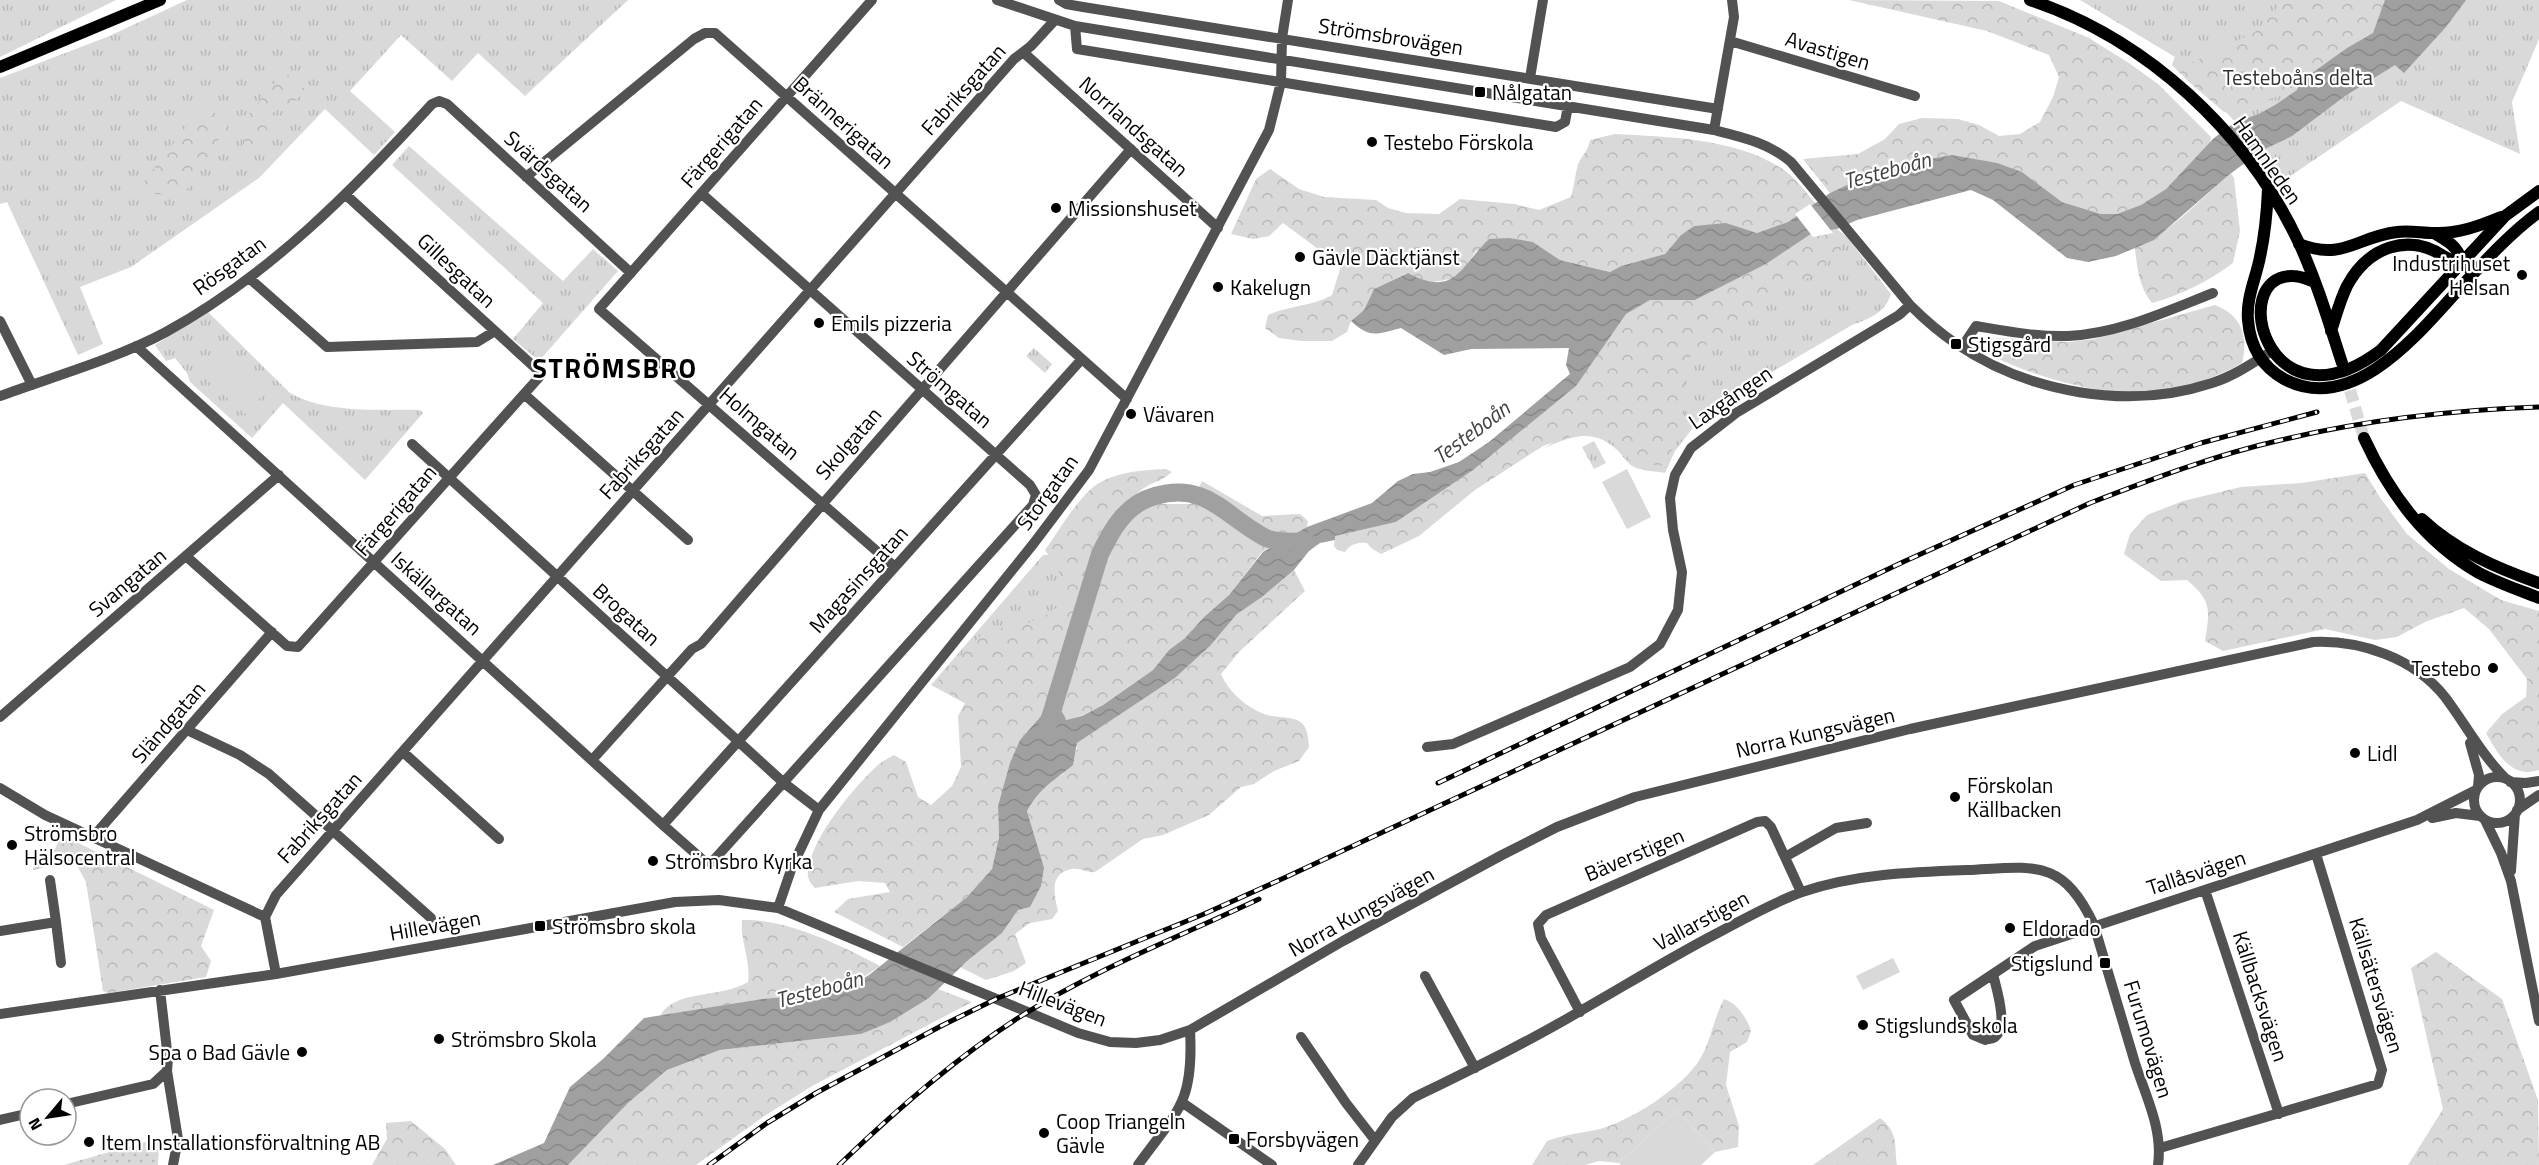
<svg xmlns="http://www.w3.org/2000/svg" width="2539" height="1165" font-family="'Titillium Web',sans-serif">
  <defs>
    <pattern id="grass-tufts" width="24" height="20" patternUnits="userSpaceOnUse" patternTransform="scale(1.5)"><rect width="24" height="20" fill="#d9d9d9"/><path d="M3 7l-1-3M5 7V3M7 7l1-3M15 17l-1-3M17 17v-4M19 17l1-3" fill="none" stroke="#b8b8b8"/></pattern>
    <pattern id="forest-crowns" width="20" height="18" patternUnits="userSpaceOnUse" patternTransform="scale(1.5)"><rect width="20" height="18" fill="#d9d9d9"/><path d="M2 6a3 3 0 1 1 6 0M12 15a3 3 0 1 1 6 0" fill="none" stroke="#b8b8b8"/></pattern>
    <pattern id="garden-dots" width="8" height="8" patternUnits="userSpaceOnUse" patternTransform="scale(1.5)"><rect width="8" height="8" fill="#d9d9d9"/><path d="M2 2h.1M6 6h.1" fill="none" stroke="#b8b8b8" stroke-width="1.8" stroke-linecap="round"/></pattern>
    <pattern id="water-waves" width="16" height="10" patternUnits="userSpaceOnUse" patternTransform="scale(1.5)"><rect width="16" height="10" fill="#a0a0a0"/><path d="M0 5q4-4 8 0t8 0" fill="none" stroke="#888"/></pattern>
  </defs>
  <rect width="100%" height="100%" fill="#fff"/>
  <path fill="url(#grass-tufts)" d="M0 0H116L0 57Z
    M187 0H628L525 96 478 53 452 81 401 35 350 91 395 132 374 155 325 109 259 178 131 267 80 287 103 344 78 355 7 202 0 204V78L107 37Z
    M2080 0H2539V39L2512 102 2520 154 2401 101 2277 185C2262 165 2250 141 2235 122 2217 100 2192 85 2172 65L2175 57Z
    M409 146 563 281 593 249 618 271 539 361 513 339 543 303 392 165Z
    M1847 237 1891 294C1885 313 1869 319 1852 325L1707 410 1675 451 1665 473C1654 471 1642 471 1632 466 1626 462 1622 454 1616 449 1593 428 1571 436 1545 448Z
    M208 312 290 393C328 414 378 409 420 410L423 413 365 480 283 403 252 438 190 382 187 373 175 358 166 361 155 345Z
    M1034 348 1052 364 1045 373 1026 356Z
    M1594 441 1606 463 1594 469 1582 447Z
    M1043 555H1048L1063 572 1066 599 970 706 931 685Z"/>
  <path fill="url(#forest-crowns)" d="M1849 0 1999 1 2089 38 2129 63 2158 84 2211 137 2210 144 2166 189 2140 206 2117 214H2101L2062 202 2022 172 1952 155 1869 176 1830 193 1803 159 1858 154 1885 139 1899 124 1922 118 1958 119 1979 125 1999 136 2020 134 2040 122 2053 97 2059 77 2049 55 1987 31Z
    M2284 0H2385L2373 33C2327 59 2279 110 2224 112L2189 82 2172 65 2175 57 2187 65 2255 32Z
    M284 71 308 92 267 116V150H243V121Z
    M205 102 227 126 182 197 136 192Z
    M1615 134C1667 137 1735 138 1781 168 1795 177 1805 191 1816 204L1788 222 1757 233 1726 224 1694 226 1681 235 1665 254 1621 266 1610 272 1560 260 1533 242 1476 251 1463 271 1451 279 1427 283 1407 273 1374 289 1364 310 1351 321 1347 332 1332 341H1301L1279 338 1265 328 1268 315C1289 305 1312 307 1332 295L1341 266 1283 223 1269 236 1253 239 1231 234 1256 179 1270 169 1299 189 1324 197 1376 200 1388 208 1406 213 1439 214 1460 199 1514 204 1539 210 1571 197C1574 188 1576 168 1579 162 1584 153 1588 151 1590 140Z
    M2231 173 2234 178 2240 231 2233 263C2209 281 2181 295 2152 303 2139 287 2137 268 2135 248 2173 231 2200 199 2231 173Z
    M1837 229 1847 237 1832 258 1810 277 1766 301 1690 357C1682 375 1687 394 1684 413 1681 432 1673 448 1665 466L1637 463 1629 459 1622 450 1609 439 1597 433 1584 432 1543 446 1475 490 1419 536 1381 554 1371 548 1367 543C1358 542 1350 544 1345 552L1337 550 1334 546 1335 536 1396 522 1575 386 1625 314 1650 300H1695L1766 264 1814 232Z
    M2215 305C2241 315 2249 336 2242 363 2215 379 2163 396 2132 394 2082 390 2033 376 1988 354L1997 338 2069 342 2094 339Z
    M1166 469 1172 472C1162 482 1147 483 1138 493L1143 504H1191L1202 481 1262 516 1300 514 1308 521 1307 527 1262 552 1229 595 1204 617 1185 638 1169 650 1153 670 1103 705 1081 716 1066 720 1045 706 1041 716 1020 740 998 806 999 837 992 869 967 897 903 947 834 912 848 899 890 892 885 883 858 881 815 888C810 883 807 878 808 871 812 837 853 788 878 765 882 761 889 758 894 755L906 762 918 797 931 805 952 786 961 767 958 716 965 703 935 684 983 633 1002 628 1019 627 1049 614 1064 601 1063 579 1045 550C1058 532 1075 503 1091 489 1110 472 1142 470 1166 469Z
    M2365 473 2381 499 2407 534 2449 569 2501 600 2539 611V770C2511 779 2498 754 2486 733L2502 714 2526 697 2527 679 2489 629 2464 608 2425 622 2397 637 2375 640 2325 629 2223 651 2205 641C2210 610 2212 601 2187 580L2161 581 2124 554 2130 534 2147 515 2183 501 2241 487 2301 483Z
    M1294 570 1305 591 1239 652 1221 674C1229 693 1250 711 1271 716 1279 717 1292 717 1299 721 1308 726 1308 738 1309 747L1299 761 1274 771 1254 784 1241 787 1209 815 1163 835 1143 839 1095 872C1087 873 1081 868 1072 869 1049 873 1054 894 1058 911L1052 919 1030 923 1015 934 1026 963 1014 971 986 980 960 967 1002 933 1018 910 1035 839 1027 811 1035 796 1050 781 1063 774 1077 749V743L1175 678 1210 646 1237 614 1262 597Z
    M62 835 214 910 201 946 211 961 206 977 109 993 103 991 86 882 74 860 33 870 34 859 53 853Z
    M742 920C785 918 843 946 880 966L841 992 762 999 660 1016C675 989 719 999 748 982 751 961 740 941 742 920Z
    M2436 952 2502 999 2538 1100 2539 1165H2408L2443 1109 2411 968Z
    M938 989 972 1002 812 1086 763 1117 696 1165H568L628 1103 667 1070 720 1050 861 1034 929 998Z
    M1724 999C1737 1003 1747 1018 1751 1031L1747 1042 1730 1052 1726 1085 1739 1126 1738 1147 1715 1152 1677 1110 1619 1163 1599 1161 1585 1165H1532L1547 1141C1563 1135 1579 1133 1596 1130 1630 1122 1682 1088 1700 1059 1711 1041 1714 1017 1724 999Z
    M1880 1118C1899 1133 1894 1145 1897 1165H1813Z
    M411 1121 445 1149 456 1165H372L387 1139 386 1123Z"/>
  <path fill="url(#garden-dots)" d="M159 1138 158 1165H64L67 1164Z"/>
  <path fill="#d9d9d9" d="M225 354 266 391 245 414 204 377Z
    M1627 469 1651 517 1627 529 1602 482Z
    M1893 958 1900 972 1863 990 1856 976Z
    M1677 1110 1715 1152 1701 1165H1621L1619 1163Z"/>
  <path fill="url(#water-waves)" d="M2385 0H2466L2446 27 2404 73 2395 65 2345 96 2292 136 2265 149 2231 173 2154 240 2116 256 2088 262 2067 258 1993 200 1971 190 1857 220 1837 229 1814 232 1766 264 1695 300H1650L1626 314 1576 386 1473 470 1396 522 1335 536V540L1320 543 1309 551 1294 570 1262 597 1237 614 1210 646 1175 678 1077 743 1073 765C1054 781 1040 787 1027 811L1044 868 1041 886 1030 907 1018 910 1002 933 966 962 929 998 890 1022 861 1034 720 1050 667 1070 628 1103 568 1165H493L544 1143 570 1087 603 1059 644 1018 762 999 841 992 869 975 967 897 992 869 999 837 998 806 1010 763 1020 740 1041 716 1045 706C1056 706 1063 710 1066 720L1082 716 1103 705 1153 670 1169 650 1185 638 1204 617 1229 595 1263 552 1307 527 1372 503 1398 481 1413 474 1430 472 1459 462 1489 442 1570 374 1566 365 1569 348 1471 349 1444 355 1401 328C1378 334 1370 339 1351 321L1364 310 1374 289 1408 273C1455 298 1460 267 1489 239L1509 238 1533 242 1560 260 1610 272 1621 266 1665 254 1681 235 1694 226 1726 223 1757 233 1788 222 1830 193 1847 185 1920 161 1952 155 1997 163 2022 172 2062 202 2101 214H2117L2141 205 2166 189 2214 138 2235 122 2259 114 2275 105 2297 90 2301 81 2347 48 2373 33Z"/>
  <path fill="#fff" d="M1810 204 1833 233 1813 237 1795 214Z"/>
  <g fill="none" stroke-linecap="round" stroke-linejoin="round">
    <path stroke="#a0a0a0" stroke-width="18" d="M1047 728 1100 554C1112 529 1126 504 1155 496 1207 481 1225 517 1266 538 1278 543 1294 542 1307 541"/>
    <path stroke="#d9d9d9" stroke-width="12" stroke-dasharray="12 6" stroke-linecap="butt" d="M2345 373 2364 438"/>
    <path stroke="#525252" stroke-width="10" d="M872 0 599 309 895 567
      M997 0 1075 26 1714 130C1742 137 1769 143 1791 162L1910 305C1924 319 1939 332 1955 343 2028 393 2128 411 2212 383 2234 376 2253 363 2272 351
      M1059 0 1066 4 1083 7 1718 109
      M1075 26 1077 49 1556 127 1565 122 1568 106
      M1730 41 1915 96
      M1023 52 1218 228
      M1530 78 1543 0
      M1714 130 1734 17 1732 0
      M526 177 694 39 705 33H715L1127 399
      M249 278 327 347 477 342 495 331
      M0 321 32 385
      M136 346 663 825 704 861 712 862 1033 505 1036 495 1030 485 702 194
      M1962 347 1976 326C2006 331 2037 337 2068 336 2118 334 2167 311 2213 293
      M524 394 688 540
      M0 396C52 377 118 358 166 332 270 275 353 190 432 104L439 101 447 104 631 273
      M412 444 784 783 819 810
      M187 557 287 646 298 647 542 374 346 195
      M0 717 279 475
      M187 730 240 755 269 774 431 918
      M2470 743 2479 775 2478 787
      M1427 747 1453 744 1630 667 1660 644 1678 610 1682 572 1673 530 1670 498 1675 475 1691 448 1736 413 1899 315 1910 305
      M403 752 499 839
      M592 760 692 649 701 644 1131 149
      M2474 800a23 23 0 1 1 46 0a23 23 0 1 1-46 0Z
      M2510 782 2526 783 2539 781
      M0 788 45 815 265 917
      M2517 810 2539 795
      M2432 818 2456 813 2480 816
      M2485 820 2501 853 2511 881 2539 1021
      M663 825 1081 360
      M93 837 272 632
      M1785 857 1836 828 1867 823
      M2511 871 2515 814
      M2205 890 2279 1114
      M778 908 792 867 819 810 1034 543 1089 470 1269 130 1281 82 1282 38 1288 0
      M265 917 276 895 1014 59 1031 46 1054 21
      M265 917 276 974
      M56 922 61 963
      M0 931 56 922 50 880
      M1993 974C1996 988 2009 1026 1995 1037 1992 1039 1988 1039 1985 1040L1973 1035 1954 1000 2035 946 2417 820 2476 790
      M1425 976 1475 1068
      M160 990 168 1059 167 1071 178 1139 173 1165
      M1580 1012 1541 938 1538 924 1546 915 1757 822 1765 821 1771 827 1801 892
      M0 1014 276 974 675 902 719 900 778 908 1078 1033 1110 1042 1136 1043 1160 1040 1190 1030 1343 941 1502 855 1557 827 1635 797 1910 729 2313 642C2361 640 2414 658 2445 697 2466 725 2481 754 2506 779
      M1301 1037 1346 1103 1374 1139
      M1183 1103 1272 1165
      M66 1104 153 1084 167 1071
      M0 1120 30 1113
      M2160 1148 2378 1084 2382 1070 2316 854
      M1138 1165C1178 1110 1194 1103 1190 1030
      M1358 1165 1392 1117 1413 1098C1470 1070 1528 1042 1582 1010 1624 986 1665 961 1708 938 1739 922 1769 904 1802 892 1855 874 1911 872 1967 870 2033 867 2062 857 2094 925 2108 971 2121 1017 2135 1063 2146 1097 2163 1129 2158 1165"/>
    <path stroke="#000" stroke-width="12" d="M2030 0C2147 39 2247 132 2299 243 2317 282 2329 323 2342 363
      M0 67 160 0
      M2268 189C2267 213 2265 234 2260 257 2256 278 2246 298 2248 320 2250 345 2261 366 2284 379 2353 416 2419 333 2460 288 2484 262 2510 233 2539 212
      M2434 233C2448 241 2459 247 2462 263
      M2299 244C2344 261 2356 237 2397 232 2409 230 2422 233 2434 233 2458 234 2479 226 2501 217
      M2315 282C2308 280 2301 276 2293 276 2226 274 2267 436 2381 350L2505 216 2539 191
      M2331 331C2336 316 2340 300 2347 286 2368 247 2408 232 2445 257 2452 261 2460 261 2466 267
      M2364 438C2390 494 2425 542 2479 573 2498 583 2519 590 2539 598
      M2422 519C2455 550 2496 568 2539 583"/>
    <defs>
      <path id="rail" d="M1438 783 1903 562 2074 485 2201 443 2317 412
        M709 1165 767 1123 816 1093 941 1026 998 998 1204 914 1284 878 2090 503C2152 479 2215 455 2281 440 2365 420 2452 410 2539 407
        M839 1165C895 1111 953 1060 1018 1018 1093 970 1179 937 1259 899"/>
    </defs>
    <use href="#rail" stroke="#000" stroke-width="5"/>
    <use href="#rail" stroke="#fff" stroke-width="3" stroke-dasharray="9" stroke-linecap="butt"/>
  </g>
  <g fill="#000" stroke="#fff" stroke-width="2">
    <rect x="1474" y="86" width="12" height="12" rx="3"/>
    <circle cx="1372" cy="142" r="6"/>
    <circle cx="1056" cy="208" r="6"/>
    <circle cx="1300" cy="257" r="6"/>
    <circle cx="2522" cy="275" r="6"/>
    <circle cx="1218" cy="287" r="6"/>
    <circle cx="819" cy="323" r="6"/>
    <rect x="1950" y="338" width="12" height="12" rx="3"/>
    <circle cx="1131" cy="414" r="6"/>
    <circle cx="2493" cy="668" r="6"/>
    <circle cx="2355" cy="753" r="6"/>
    <circle cx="1955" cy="797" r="6"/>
    <circle cx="12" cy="845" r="6"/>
    <circle cx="653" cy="861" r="6"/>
    <rect x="534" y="920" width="12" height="12" rx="3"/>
    <circle cx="2010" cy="928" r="6"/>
    <rect x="2099" y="957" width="12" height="12" rx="3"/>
    <circle cx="1863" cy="1025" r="6"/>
    <circle cx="439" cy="1039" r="6"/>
    <circle cx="302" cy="1052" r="6"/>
    <circle cx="1044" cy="1133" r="6"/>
    <rect x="1228" y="1133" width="12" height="12" rx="3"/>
    <circle cx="89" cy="1142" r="6"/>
  </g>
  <g text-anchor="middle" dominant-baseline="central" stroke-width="4.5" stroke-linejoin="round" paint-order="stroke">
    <g font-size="21" fill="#000" stroke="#fff">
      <text transform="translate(1391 36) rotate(9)">Strömsbrovägen</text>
      <text transform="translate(1828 50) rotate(17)">Avastigen</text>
      <text transform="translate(963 89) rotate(-48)">Fabriksgatan</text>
      <text transform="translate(844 122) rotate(42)">Brännerigatan</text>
      <text transform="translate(1134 126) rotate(42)">Norrlandsgatan</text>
      <text transform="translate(721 142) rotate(-49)">Färgerigatan</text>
      <text transform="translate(2268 160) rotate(55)">Hamnleden</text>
      <text transform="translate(549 171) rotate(42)">Svärdsgatan</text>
      <text transform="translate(229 265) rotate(-36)">Rösgatan</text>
      <text transform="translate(457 270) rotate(43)">Gillesgatan</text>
      <text transform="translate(950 389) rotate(41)">Strömgatan</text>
      <text transform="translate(1730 397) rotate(-34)">Laxgången</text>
      <text transform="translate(760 423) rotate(41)">Holmgatan</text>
      <text transform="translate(848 443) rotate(-49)">Skolgatan</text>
      <text transform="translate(641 453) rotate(-48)">Fabriksgatan</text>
      <text transform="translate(1047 492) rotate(-54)">Storgatan</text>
      <text transform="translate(395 510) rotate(-49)">Färgerigatan</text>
      <text transform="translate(858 579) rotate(-48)">Magasinsgatan</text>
      <text transform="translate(127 582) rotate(-40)">Svangatan</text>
      <text transform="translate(437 593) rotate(42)">Iskällargatan</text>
      <text transform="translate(627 614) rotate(42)">Brogatan</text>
      <text transform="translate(168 722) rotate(-49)">Sländgatan</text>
      <text transform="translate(1815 732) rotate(-13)">Norra Kungsvägen</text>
      <text transform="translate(319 817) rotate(-48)">Fabriksgatan</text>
      <text transform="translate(1634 854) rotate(-23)">Bäverstigen</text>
      <text transform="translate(2196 872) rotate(-18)">Tallåsvägen</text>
      <text transform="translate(1361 911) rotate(-29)">Norra Kungsvägen</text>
      <text transform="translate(1701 920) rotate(-28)">Vallarstigen</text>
      <text transform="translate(435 925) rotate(-10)">Hillevägen</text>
      <text transform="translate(2377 985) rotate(73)">Källsätersvägen</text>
      <text transform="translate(2261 996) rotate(72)">Källbacksvägen</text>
      <text transform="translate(1063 1003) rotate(21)">Hillevägen</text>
      <text transform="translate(2149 1039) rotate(73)">Furumovägen</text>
    </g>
    <g font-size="21" fill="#303030" stroke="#fff">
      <text x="2298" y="77">Testeboåns delta</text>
    </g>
    <g font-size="21" fill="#000" stroke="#fff" text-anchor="start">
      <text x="1492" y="92">Nålgatan</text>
      <text x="1384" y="142">Testebo Förskola</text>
      <text x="1068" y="208">Missionshuset</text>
      <text x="1312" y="257">Gävle Däcktjänst</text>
      <text x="2510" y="263" text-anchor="end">Industrihuset<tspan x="2510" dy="24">Helsan</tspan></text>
      <text x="1230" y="287">Kakelugn</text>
      <text x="831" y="323">Emils pizzeria</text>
      <text x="1968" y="344">Stigsgård</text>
      <text x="1143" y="414">Vävaren</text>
      <text x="2481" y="668" text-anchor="end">Testebo</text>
      <text x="2367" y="753">Lidl</text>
      <text x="1967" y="785">Förskolan<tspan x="1967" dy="24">Källbacken</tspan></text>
      <text x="24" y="833">Strömsbro<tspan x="24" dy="24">Hälsocentral</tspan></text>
      <text x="665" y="861">Strömsbro Kyrka</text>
      <text x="552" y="926">Strömsbro skola</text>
      <text x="2022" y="928">Eldorado</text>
      <text x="2093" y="963" text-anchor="end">Stigslund</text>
      <text x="1875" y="1025">Stigslunds skola</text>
      <text x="451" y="1039">Strömsbro Skola</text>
      <text x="290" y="1052" text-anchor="end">Spa o Bad Gävle</text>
      <text x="1056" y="1121">Coop Triangeln<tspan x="1056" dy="24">Gävle</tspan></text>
      <text x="1246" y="1139">Forsbyvägen</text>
      <text x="101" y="1142">Item Installationsförvaltning AB</text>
    </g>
    <g font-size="22" font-style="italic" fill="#414141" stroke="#fff">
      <text transform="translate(1887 170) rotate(-15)">Testeboån</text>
      <text transform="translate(1471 432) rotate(-37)">Testeboån</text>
      <text transform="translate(819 989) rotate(-15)">Testeboån</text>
    </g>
    <g font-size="27" font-weight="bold" letter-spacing="1.5" fill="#000" stroke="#fff">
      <text x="615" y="367">STRÖMSBRO</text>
    </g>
  </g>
  <g transform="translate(48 1117) rotate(241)"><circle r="28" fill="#ffffff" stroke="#999999" stroke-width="1.5"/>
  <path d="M0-4.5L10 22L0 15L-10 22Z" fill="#000000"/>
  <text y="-9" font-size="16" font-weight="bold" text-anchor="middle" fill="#000000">N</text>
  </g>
</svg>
